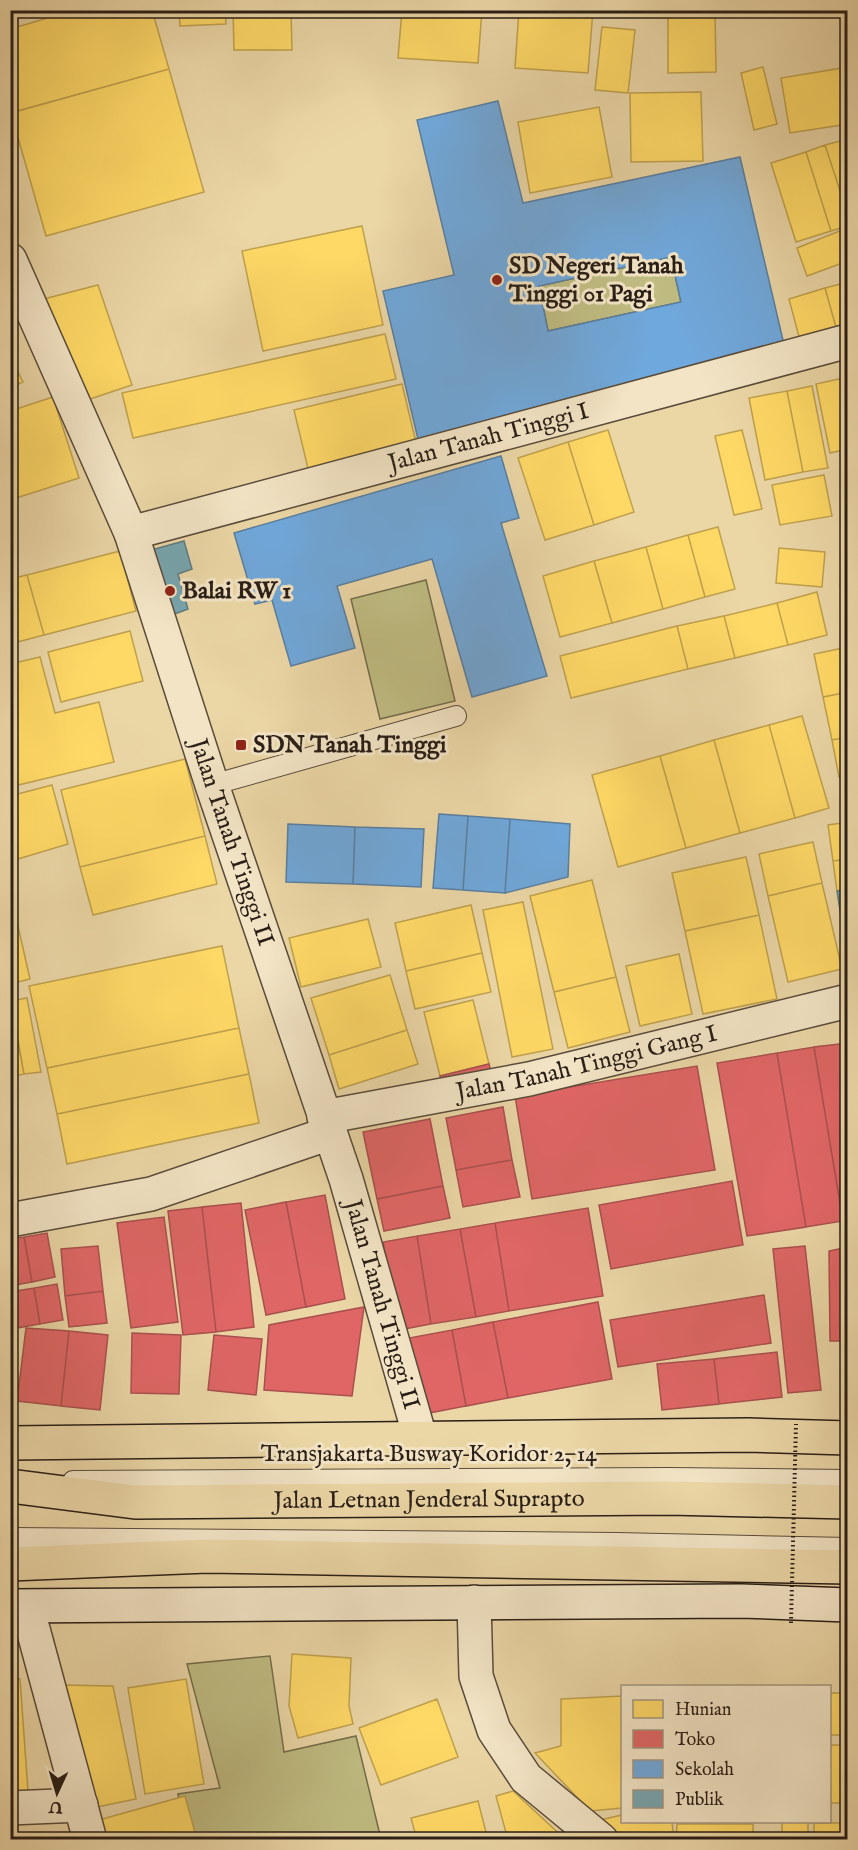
<svg xmlns="http://www.w3.org/2000/svg" width="858" height="1850" font-family="'IM FELL English',serif">
  <rect width="100%" height="100%" fill="#ebd6a6"/>
  <filter id="stains"><feTurbulence type="fractalNoise" baseFrequency=".00333" numOctaves="4"/><feColorMatrix values="0 0 0 0 .2 0 0 0 0 .09 0 0 0 0 .02 0 0 0 .5 -.17"/></filter>
  <radialGradient id="worn" r=".72"><stop offset=".6" stop-color="#630" stop-opacity="0"/><stop offset="1" stop-color="#630" stop-opacity=".3"/></radialGradient>
  <path fill="#bfbc82" stroke="#746d4c" stroke-width="1.5" d="M671 257 681 302 548 331 539 286Z
    M426 580 455 701 380 719 351 599Z
    M270 1656 284 1752 356 1736 381 1839H187L178 1794 220 1788 187 1664Z"/>
  <path fill="#ffd966" stroke="#bfa14e" stroke-width="1.5" d="M75 10H152L169 69 10 113V29Z
    M179 10H225L226 24 180 26Z
    M233 10H291L292 50H234Z
    M402 10H482L478 63 398 58Z
    M519 10H593L588 73 515 68Z
    M668 10H715L716 72 668 73Z
    M602 27 635 30 628 93 595 90Z
    M763 67 777 124 754 130 741 73Z
    M848 67V124L790 133 781 78Z
    M169 69 204 192 46 236 11 113Z
    M701 92 703 161 631 162 630 93Z
    M599 107 612 177 530 193 518 122Z
    M848 139V215L825 145Z
    M825 145 848 215V226L831 231 806 152Z
    M806 152 831 231 796 242 771 163Z
    M362 226 383 325 263 351 242 251Z
    M847 228 848 261 807 276 797 248Z
    M848 282V335L839 338 825 288Z
    M98 285 132 385 90 399 40 300Z
    M825 288 839 338 802 348 789 299Z
    M385 334 396 379 133 438 122 393Z
    M10 356 23 382 10 388Z
    M848 377V449L830 453 816 384Z
    M402 384 419 455 311 481 294 410Z
    M812 386 828 468 803 472 787 391Z
    M787 391 803 472 765 480 749 398Z
    M53 397 79 478 10 500V411Z
    M608 430 634 512 594 525 568 442Z
    M742 430 762 509 734 515 715 436Z
    M568 442 594 525 545 540 518 458Z
    M824 475 832 516 780 525 772 485Z
    M718 527 735 589 705 597 688 535Z
    M688 535 705 597 663 609 646 547Z
    M646 547 663 609 612 623 594 561Z
    M779 548 825 552 822 587 776 583Z
    M120 551 136 611 44 635 27 575Z
    M594 561 612 623 560 637 543 576Z
    M27 575 44 635 10 644V579Z
    M848 583V615L840 585Z
    M817 592 827 635 788 645 777 603Z
    M777 603 788 645 735 658 724 616Z
    M724 616 735 658 688 669 677 626Z
    M677 626 688 669 571 698 560 656Z
    M130 631 143 681 61 702 48 652Z
    M848 647V692L823 697 814 654Z
    M40 657 55 713 99 702 114 762 10 787V664Z
    M848 692V737L832 740 823 697Z
    M802 716 829 808 795 818 769 725Z
    M769 725 795 818 740 833 714 740Z
    M848 737V775L839 777 832 740Z
    M714 740 740 833 686 848 660 756Z
    M660 756 686 848 618 867 592 775Z
    M185 759 205 836 80 867 61 790Z
    M52 785 68 844 18 859 10 833V796Z
    M848 822V859L833 861 828 825Z
    M205 836 217 884 93 915 80 867Z
    M813 842 822 883 768 896 759 854Z
    M746 857 759 915 685 931 672 873Z
    M848 859V889L837 891 833 861Z
    M592 880 616 977 554 992 530 896Z
    M822 883 842 969 788 982 768 896Z
    M523 902 553 1049 512 1057 483 910Z
    M471 905 482 953 406 971 395 923Z
    M15 913 30 979 10 984V914Z
    M759 915 777 999 703 1014 685 931Z
    M368 919 381 967 301 987 289 938Z
    M222 946 239 1028 47 1068 29 986Z
    M482 953 491 992 415 1009 406 971Z
    M679 954 692 1014 640 1026 626 966Z
    M390 975 407 1030 329 1055 311 998Z
    M616 977 630 1032 568 1048 554 992Z
    M27 998 41 1072 24 1074 11 1001Z
    M473 1000 489 1064 440 1076 424 1012Z
    M10 1001 24 1074 10 1077Z
    M239 1028 249 1074 57 1114 47 1068Z
    M407 1030 418 1064 339 1089 329 1055Z
    M249 1074 259 1123 67 1164 57 1114Z
    M292 1654 351 1658 349 1706 353 1724 298 1738 289 1706Z
    M10 1679H20L28 1791H10Z
    M186 1679 204 1784 145 1794 128 1688Z
    M62 1685 113 1686 136 1799 87 1809Z
    M830 1693H848V1735H830Z
    M622 1696V1808L590 1811 535 1753 561 1746V1699Z
    M437 1699 458 1757 381 1785 359 1728Z
    M830 1745H848V1803H830Z
    M513 1791 566 1840H508L496 1796Z
    M185 1796 197 1840H93L88 1823Z
    M478 1801 488 1840H417L411 1818Z
    M622 1815V1822H672L674 1840H623L600 1820Z
    M782 1822H808V1840H782Z
    M814 1823H848V1840H814Z
    M677 1824H753V1840H676Z"/>
  <path fill="#e06666" stroke="#a9504e" stroke-width="1.5" d="M848 1043V1220L843 1221 814 1047Z
    M814 1047 843 1221 806 1227 777 1053Z
    M777 1053 806 1227 747 1236 717 1063Z
    M489 1064 494 1083 447 1092 440 1076Z
    M697 1066 715 1170 532 1199 515 1096Z
    M503 1107 512 1160 456 1170 446 1118Z
    M430 1119 443 1186 377 1199 363 1132Z
    M512 1160 520 1197 463 1207 456 1170Z
    M732 1181 743 1245 611 1269 599 1205Z
    M443 1186 450 1218 384 1231 377 1199Z
    M325 1195 345 1299 306 1307 286 1202Z
    M286 1202 306 1307 266 1315 245 1210Z
    M241 1203 254 1327 216 1332 202 1207Z
    M202 1207 216 1332 183 1335 168 1211Z
    M588 1208 603 1296 509 1311 495 1223Z
    M164 1217 178 1322 131 1328 117 1223Z
    M495 1223 509 1311 476 1317 460 1229Z
    M460 1229 476 1317 431 1324 417 1236Z
    M47 1233 55 1277 32 1282 24 1237Z
    M417 1236 431 1324 399 1330 383 1242Z
    M24 1237 32 1282 10 1286V1239Z
    M98 1246 103 1291 65 1296 61 1249Z
    M805 1246 821 1390 788 1393 773 1249Z
    M848 1247V1341H830L829 1251Z
    M57 1284 63 1320 40 1324 34 1288Z
    M34 1288 40 1324 11 1329 10 1292Z
    M103 1291 107 1323 69 1327 65 1296Z
    M764 1295 771 1343 618 1367 610 1320Z
    M598 1302 612 1379 508 1398 493 1322Z
    M364 1307 352 1396 264 1390 269 1325Z
    M493 1322 508 1398 466 1406 452 1330Z
    M26 1328 69 1331 61 1406 17 1401Z
    M452 1330 466 1406 424 1414 409 1338Z
    M69 1331 108 1335 100 1410 61 1406Z
    M132 1333 181 1335 179 1394 131 1393Z
    M214 1335 262 1339 256 1395 208 1390Z
    M842 1346H848V1392H844Z
    M777 1352 782 1397 719 1404 714 1359Z
    M714 1359 719 1404 662 1410 657 1364Z"/>
  <path fill="#6fa8dc" stroke="#5a7fa1" stroke-width="1.5" fill-rule="evenodd" d="M498 101 523 203 740 157 790 370 422 456 383 291 454 275 417 120ZM671 257 681 302 548 331 539 286Z
    M501 456 519 518 501 523 547 676 472 697 432 559 337 586 355 648 291 666 272 600 255 604 234 533Z
    M439 814 468 816 463 890 433 888Z
    M468 816 510 819 505 893 463 890Z
    M510 819 570 824 568 877 505 893Z
    M288 824 355 827 353 884 286 882Z
    M355 827 424 829 421 887 353 884Z"/>
  <path fill="#76a5af" stroke="#5f7c81" stroke-width="1.5" d="M184 541 192 569 178 574 188 609 164 618 144 552Z
    M848 889V962L837 891Z"/>
  <g fill="none" stroke-linecap="round" stroke-linejoin="round">
    <defs>
      <path id="lane" d="M212 785 456 716
        M73 1481 669 1478 848 1480
        M10 1538 617 1543 848 1548"/>
      <g id="street">
        <path id="s1" d="M10 260 131 533 212 785 346 1179 420 1437"/>
        <path id="s2" d="M131 533 848 341"/>
        <path id="s3" d="M324 1117 529 1079 848 1001"/>
        <path d="M10 1220 151 1194 330 1133"/>
        <path d="M474 1602 476 1676 494 1730 526 1778 601 1840"/>
        <path d="M27 1607 90 1840"/>
        <path d="M10 1808 81 1805"/>
      </g>
      <path id="secondary" d="M10 1606 741 1601 848 1605"/>
      <g id="primary">
        <path d="M10 1443 748 1435 848 1438"/>
        <path id="s4" d="M10 1486 135 1502 669 1498 848 1502"/>
        <path d="M10 1564 207 1556 848 1567"/>
      </g>
    </defs>
    <use href="#lane" stroke="#5a4c3b" stroke-width="22"/>
    <use href="#street" stroke="#5a4c3b" stroke-width="36"/>
    <use href="#secondary" stroke="#291e17" stroke-width="36"/>
    <use href="#primary" stroke="#291e17" stroke-width="36"/>
    <use href="#lane" stroke="#f2e4c5" stroke-width="20"/>
    <use href="#street" stroke="#f2e4c5" stroke-width="33"/>
    <use href="#secondary" stroke="#f2e4c5" stroke-width="33"/>
    <use href="#primary" stroke="#ebd6a6" stroke-width="33"/>
    <path stroke="#291e17" stroke-width="4" stroke-dasharray="1.5 3" stroke-linecap="butt" d="M791 1623 796 1424"/>
  </g>
  <g fill="#8f2418" stroke="#f2e4c5" stroke-width="2">
    <circle cx="497" cy="280" r="6"/>
    <circle cx="170" cy="591" r="6"/>
    <rect x="235" y="739" width="12" height="12" rx="3"/>
  </g>
  <g text-anchor="middle" dominant-baseline="central" stroke-width="6" stroke-linejoin="round" paint-order="stroke">
    <g font-size="24" font-weight="bold" fill="#291e17" stroke="#f2e4c5" text-anchor="start">
      <text x="509" y="266">SD Negeri Tanah<tspan x="509" dy="28">Tinggi 01 Pagi</tspan></text>
      <text x="182" y="591">Balai RW 1</text>
      <text x="253" y="745">SDN Tanah Tinggi</text>
    </g>
    <g font-size="24" fill="#291e17" stroke="#f2e4c5">
      <text stroke="none"><textPath href="#s2" startOffset="370">Jalan Tanah Tinggi I</textPath></text>
      <text stroke="none"><textPath href="#s1" startOffset="624">Jalan Tanah Tinggi II</textPath></text>
      <text stroke="none"><textPath href="#s3" startOffset="268">Jalan Tanah Tinggi Gang I</textPath></text>
      <text stroke="none"><textPath href="#s1" startOffset="1110">Jalan Tanah Tinggi II</textPath></text>
      <text x="429" y="1454">Transjakarta Busway Koridor 2, 14</text>
      <text stroke="none"><textPath href="#s4" startOffset="420">Jalan Letnan Jenderal Suprapto</textPath></text>
    </g>
  </g>
  <rect width="858" height="1850" fill="none" stroke="#ebd6a6" stroke-width="36"/>
  <rect x="12" y="12" width="834" height="1826" fill="none" stroke="#291e17" stroke-width="3"/>
  <rect x="18" y="18" width="822" height="1814" fill="none" stroke="#291e17" stroke-width="1.5"/>
  <rect x="621" y="1685" width="210" height="138" fill="#f2e4c5" stroke="#a2957f" stroke-width="1.5"/>
  <rect x="633" y="1700" width="30" height="18" fill="#ffd966" stroke="#a2957f" stroke-width="1.5"/>
  <text x="675" y="1715" font-size="18" fill="#291e17">Hunian</text>
  <rect x="633" y="1730" width="30" height="18" fill="#e06666" stroke="#a2957f" stroke-width="1.5"/>
  <text x="675" y="1745" font-size="18" fill="#291e17">Toko</text>
  <rect x="633" y="1760" width="30" height="18" fill="#6fa8dc" stroke="#a2957f" stroke-width="1.5"/>
  <text x="675" y="1775" font-size="18" fill="#291e17">Sekolah</text>
  <rect x="633" y="1790" width="30" height="18" fill="#76a5af" stroke="#a2957f" stroke-width="1.5"/>
  <text x="675" y="1805" font-size="18" fill="#291e17">Publik</text>
  <g transform="translate(57 1793) rotate(184)" stroke="#f2e4c5" stroke-width="4.5" paint-order="stroke">
  <path d="M0-4.5L10 22L0 15L-10 22Z" fill="#291e17"/>
  <text y="-9" font-size="16" font-weight="bold" text-anchor="middle" fill="#291e17">U</text>
  </g>
  <rect width="100%" height="100%" filter="url(#stains)"/>
  <rect width="100%" height="100%" fill="url(#worn)"/>
</svg>
